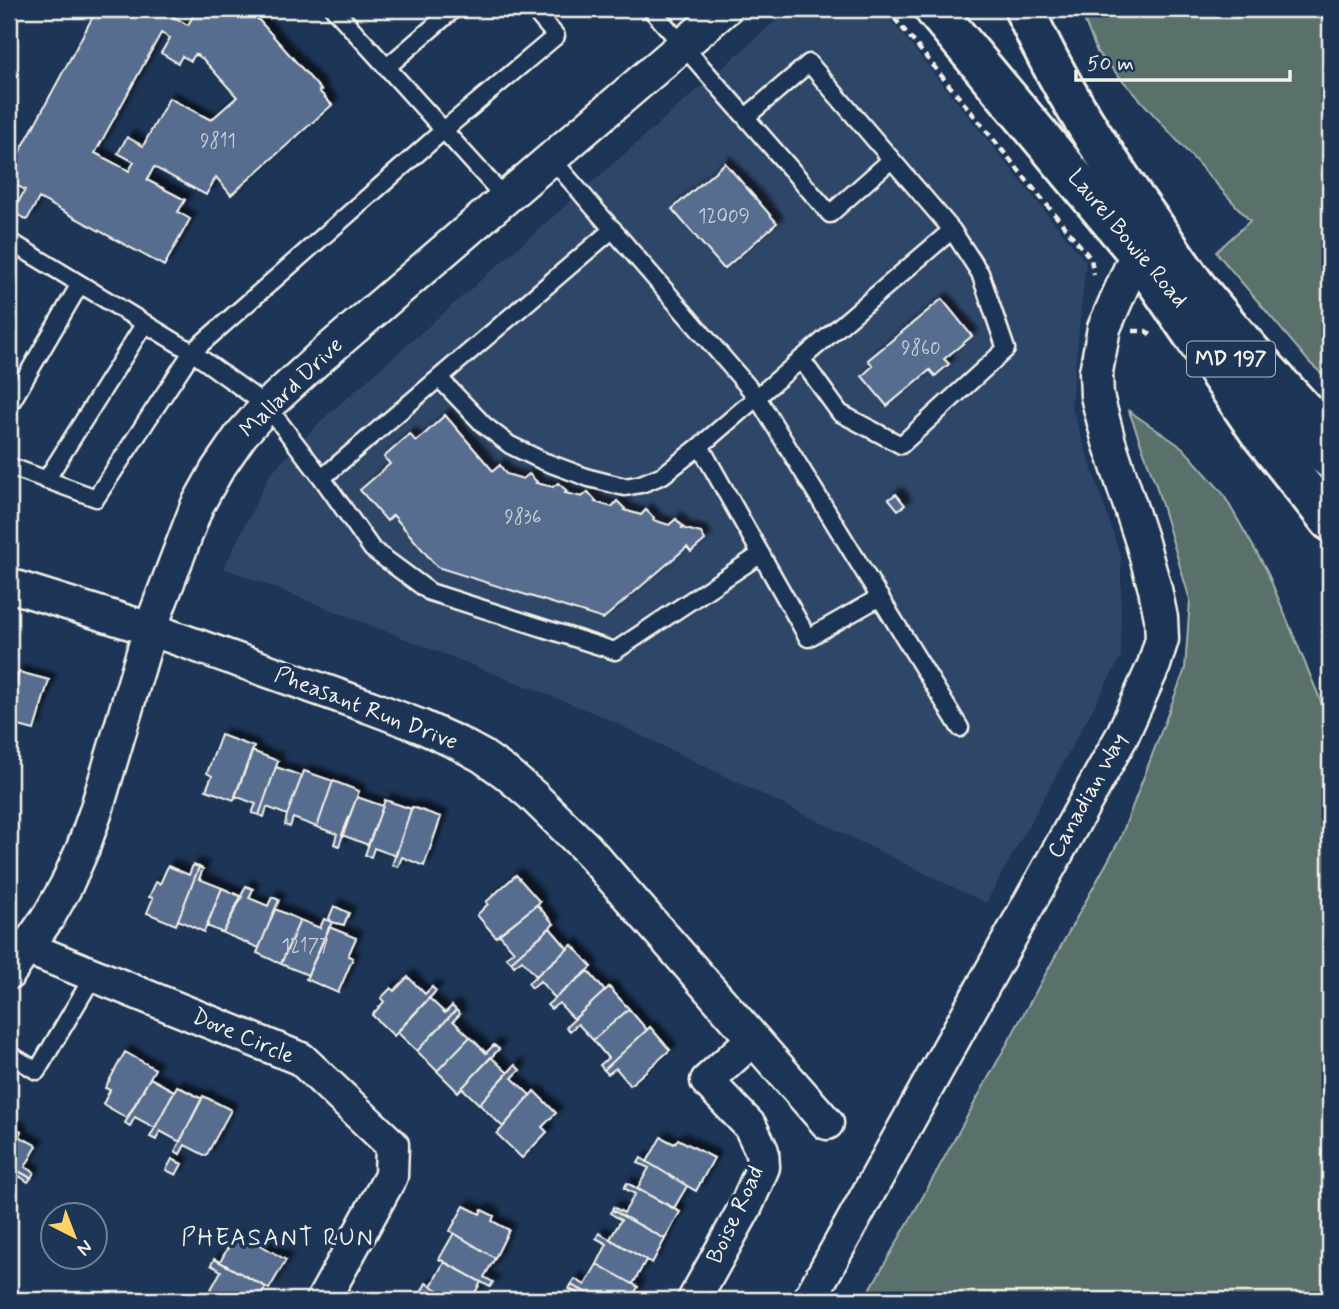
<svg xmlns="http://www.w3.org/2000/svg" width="1339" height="1309" font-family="Mynerve,sans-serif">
  <defs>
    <filter id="shadow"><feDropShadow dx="6" dy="-6" stdDeviation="2" flood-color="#0009"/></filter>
  </defs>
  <rect width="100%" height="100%" fill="#1d3557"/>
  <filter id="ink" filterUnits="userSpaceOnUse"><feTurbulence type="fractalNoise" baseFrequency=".0143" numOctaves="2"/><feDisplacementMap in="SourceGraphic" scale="14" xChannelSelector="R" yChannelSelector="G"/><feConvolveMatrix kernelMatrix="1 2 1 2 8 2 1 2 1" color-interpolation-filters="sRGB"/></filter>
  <g filter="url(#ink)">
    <path fill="#2e4668" d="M789 9H882L1086 262 1071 405 1121 557V657L986 903 597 714 224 568 270 474 323 419Z"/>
    <path fill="#5a6f6b" stroke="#a7b0aa" stroke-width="2" d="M1080 9H1330V381L1310 363 1216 252 1250 221 1097 52Z
      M1129 411 1183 448 1222 492 1266 569 1330 723V1300H864L921 1200 1120 839 1185 669 1190 600 1156 485Z"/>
    <path fill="#566d90" stroke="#f4f1e8" stroke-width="2" fill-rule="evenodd" filter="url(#shadow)" d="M97 9H176L172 16 188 25 197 9H249L321 90 319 91 332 105 231 195 216 177 206 195 154 167 147 180 185 200 178 212 190 219 164 266 39 198 27 220 13 212 25 190 9 181V172ZM161 33 170 38 161 53 178 63 182 56 191 61 195 54 203 59 237 97 211 120 169 98 143 146 127 137 118 153 134 162 129 171 95 153Z
      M725 163 777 223 724 269 672 209Z
      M942 299 972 336 944 359 949 364 935 376 930 370 887 406 862 376 873 366 868 360Z
      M445 415 493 471 500 465 506 474 523 479 529 474 537 482 536 483 553 487 558 483 567 491 565 493 582 497 588 492 596 501 595 502 612 507 617 501 625 509 624 510 641 515 646 510 654 518 653 520 669 525 676 519 683 527 682 528 701 533 705 540 691 552 687 547 603 619 437 567 393 515 387 521 360 490 390 464 384 457 410 434 416 442Z
      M896 494 905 505 898 510 889 499Z
      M19 672 49 680 34 730 11 724 9 729V708Z
      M9 673 18 675 9 708Z
      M221 735 254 747 234 800 206 790 212 776 207 773Z
      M252 751 278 761 259 815 252 813 256 804 235 796Z
      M276 767 302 776 287 815 267 807 264 817 259 815Z
      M304 771 333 781 317 827 293 818 290 827 285 825 287 815Z
      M333 781 359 791 339 846 334 844 337 834 317 827Z
      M357 797 383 806 368 845 342 835Z
      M385 800 411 809 396 856 374 848 371 857 365 855Z
      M412 807 441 817 424 866 402 857 398 867 392 865Z
      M193 865 199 867 176 925 147 913 153 898 149 897 156 882 160 884 168 866 189 875Z
      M199 867 203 869 199 879 222 888 204 932 178 920Z
      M516 875 540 902 496 937 477 915 488 904 486 902Z
      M246 886 253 889 249 898 268 906 272 897 279 900 259 948 223 933Z
      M222 888 242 897 223 933 207 926Z
      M537 905 554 924 511 962 506 957 514 951 499 934Z
      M334 906 349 913 344 925 332 922 329 918Z
      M275 909 300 920 281 964 257 953Z
      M324 919 332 922 308 975 281 964 300 920 320 928Z
      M329 927 356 938 348 956 353 958 338 993 306 979Z
      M550 928 568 949 536 976 522 960 514 966 511 962Z
      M572 945 592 967 555 998 540 981 532 988 528 983Z
      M588 971 605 991 574 1019 559 1003 551 1009 547 1005Z
      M408 977 425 994 432 987 436 991 394 1036 372 1015 384 1002 381 998 391 988 394 991Z
      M609 987 629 1009 593 1040 578 1024 570 1031 566 1027Z
      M429 998 445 1013 452 1006 456 1010 417 1051 397 1032Z
      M629 1009 647 1030 604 1070 600 1065 608 1058 593 1040Z
      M456 1010 460 1014 453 1021 470 1037 437 1071 417 1051Z
      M650 1027 670 1050 630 1085 616 1068 608 1074 604 1070Z
      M470 1037 486 1053 494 1045 499 1049 458 1092 437 1071Z
      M125 1052 155 1069 127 1118 103 1104 110 1090 105 1088Z
      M491 1057 508 1073 479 1104 462 1088Z
      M515 1065 520 1070 512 1078 530 1095 503 1127 479 1104Z
      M150 1078 174 1091 155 1128 135 1117 130 1126 125 1123Z
      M177 1086 202 1099 180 1142 160 1131 156 1140 150 1137Z
      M534 1091 556 1113 542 1127 547 1132 522 1158 497 1134Z
      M203 1096 231 1110 206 1156 185 1145 180 1154 175 1151Z
      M9 1124 21 1131 19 1136 37 1146 25 1167 34 1172 31 1178 9 1166Z
      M661 1137 674 1144 678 1139 714 1158 696 1191 647 1162Z
      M641 1158 687 1186 674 1208 637 1189 649 1168 638 1163Z
      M172 1159 182 1164 176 1175 166 1170Z
      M9 1166 31 1178 28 1182 19 1176 9 1194Z
      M627 1183 680 1212 665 1239 612 1210 613 1207 624 1213 635 1194 624 1188Z
      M464 1206 480 1214 482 1210 494 1216 492 1221 509 1230 495 1258 450 1231Z
      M612 1210 665 1239 652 1263 610 1239 621 1220 610 1213Z
      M454 1233 495 1258 484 1277 493 1282 490 1287 439 1259Z
      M599 1233 646 1260 633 1284 597 1264 607 1244 596 1238Z
      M234 1237 247 1245 250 1239 286 1260 269 1289 220 1262Z
      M214 1259 266 1287 258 1300H227L210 1291 221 1271 211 1265Z
      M444 1262 481 1282 471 1300H456L431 1286Z
      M597 1264 638 1287 631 1300H602L571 1285 575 1279 585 1285Z
      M426 1283 431 1286 456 1300H417Z
      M571 1285 602 1300H576L579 1294 569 1289Z"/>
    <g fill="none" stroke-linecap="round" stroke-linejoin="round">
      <defs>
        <path id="lane" d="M334 9 505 198
          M651 9 830 214 891 160
          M387 67 454 9
          M746 117 809 63 952 230 980 273 1006 349 901 445 840 413 801 359
          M551 158 757 397 960 728
          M9 258 16 245 192 352 267 406 322 478 372 549 430 592 615 651 761 554
          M439 378 484 425 510 445 543 461 589 478 625 487 641 484 663 475 700 446 952 230
          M9 406 80 284
          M700 446 808 638 880 597
          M9 466 96 498 192 352 444 130 556 36 533 9
          M322 478 613 229
          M46 480 145 323
          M9 1054 37 1071 94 975"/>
        <path id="street" d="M9 585 150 629 370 707 420 726 458 743 482 756 506 773 532 795 586 848 827 1123
          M27 948 301 1059 392 1145 391 1176 323 1300
          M9 973 49 916 66 886 83 848 96 811 150 629 197 506 217 470 241 435 267 406 317 360 725 9
          M694 1300 746 1206 763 1167 762 1151 750 1126 707 1081 753 1039
          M809 1300 1122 736 1154 665 1162 639 1161 618 1155 589 1142 542 1109 442 1097 396 1096 372 1104 328 1137 253"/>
        <path id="primary" d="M934 9 1159 279
          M1206 331 1281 416 1330 459"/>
        <path id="highway" d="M1024 9C1059 87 1106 160 1156 229 1171 251 1186 274 1202 294 1243 344 1286 392 1330 438
          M1137 253 1260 433 1330 521"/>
      </defs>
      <use href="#lane" stroke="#f4f1e8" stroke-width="21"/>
      <use href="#street" stroke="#f4f1e8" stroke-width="37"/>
      <use href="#primary" stroke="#f4f1e8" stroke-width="44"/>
      <use href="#highway" stroke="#f4f1e8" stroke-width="44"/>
      <path stroke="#f4f1e8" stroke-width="4.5" stroke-dasharray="7 5" stroke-linecap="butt" d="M887 9 1091 259 1094 275
        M1133 331H1146L1151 335"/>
      <use href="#lane" stroke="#1d3557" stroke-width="16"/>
      <use href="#street" stroke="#1d3557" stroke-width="32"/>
      <use href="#primary" stroke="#1d3557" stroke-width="38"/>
      <use href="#highway" stroke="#1d3557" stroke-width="38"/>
    </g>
  </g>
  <g text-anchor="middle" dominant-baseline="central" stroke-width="7" stroke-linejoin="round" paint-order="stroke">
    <g font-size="19" fill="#ccd0d2">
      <text x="218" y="141">9811</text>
      <text x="724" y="216">12009</text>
      <text x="921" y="348">9860</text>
      <text x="523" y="517">9836</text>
      <text x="305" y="946">12177</text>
    </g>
    <rect fill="#1d3557" stroke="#b4b9bc" stroke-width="2" x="1187" y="341.5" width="88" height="35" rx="5"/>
    <g font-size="21" font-weight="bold" fill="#f4f1e8">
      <text x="1231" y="359">MD 197</text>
    </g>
    <g font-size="23" fill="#f4f1e8" stroke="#1d3557">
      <text transform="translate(1127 239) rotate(50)">Laurel Bowie Road</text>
      <text transform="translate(292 388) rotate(-44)">Mallard Drive</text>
      <text transform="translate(366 709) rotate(21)">Pheasant Run Drive</text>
      <text transform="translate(1088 796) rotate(-61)">Canadian Way</text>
      <text transform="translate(243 1037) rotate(23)">Dove Circle</text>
      <text transform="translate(736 1215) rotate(-65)">Boise Road</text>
    </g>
    <g font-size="24" letter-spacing="2" fill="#f4f1e8" stroke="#1d3557">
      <text x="278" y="1238">PHEASANT RUN</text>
    </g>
  </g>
  <rect width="1339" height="1309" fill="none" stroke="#1d3557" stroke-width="35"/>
  <rect x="18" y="18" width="1304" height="1274" fill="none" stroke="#f4f1e8" stroke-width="2.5" filter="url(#ink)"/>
  <g transform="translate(74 1236) rotate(138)"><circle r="33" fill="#1d3557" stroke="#738091" stroke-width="2"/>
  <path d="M0-5L12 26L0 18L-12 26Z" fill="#ffd166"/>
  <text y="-10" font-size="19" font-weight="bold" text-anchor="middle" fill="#f4f1e8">N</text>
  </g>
  <path d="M1076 70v10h214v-10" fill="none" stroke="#f4f1e8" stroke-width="3.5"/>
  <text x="1087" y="70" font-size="21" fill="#f4f1e8" stroke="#1d3557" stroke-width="5" paint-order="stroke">50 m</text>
</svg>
